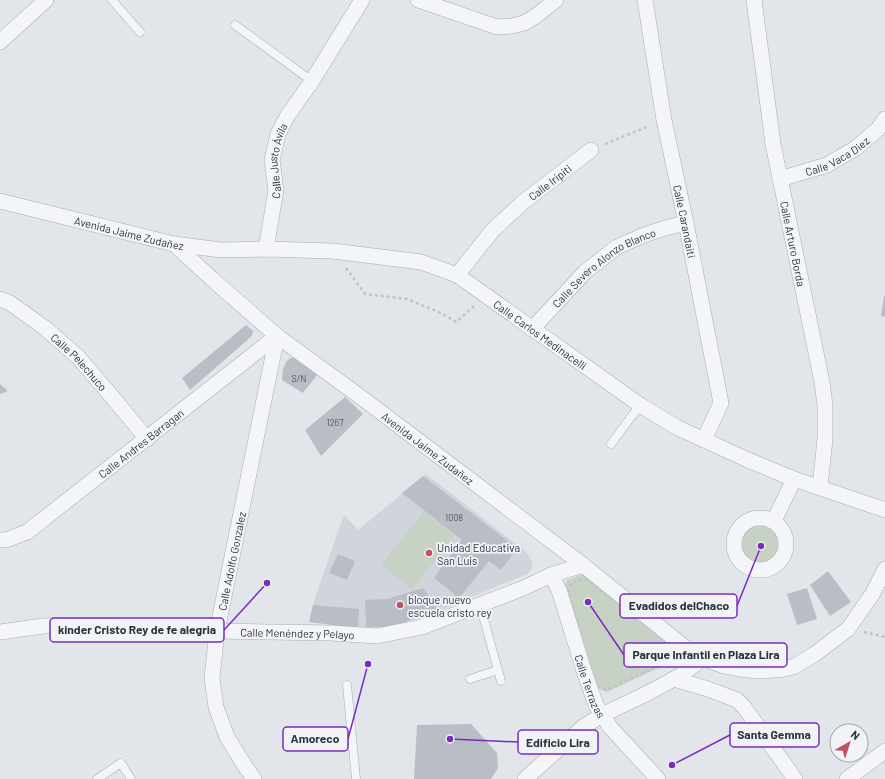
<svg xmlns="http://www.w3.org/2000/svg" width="885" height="779" font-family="Barlow,sans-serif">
  <rect width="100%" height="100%" fill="#e2e5e9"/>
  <path fill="#d0d4db" d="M426 474 524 550 529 556 532 562V568L530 571 527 574 438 611 402 623 387 627 358 628 309 622 315 598 344 515 358 530Z"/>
  <path fill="#c7d2c4" d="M424 511 455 535 412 589 381 565Z
    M741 544a20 20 0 1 1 40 0a20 20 0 1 1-40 0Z
    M586 573 673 647V656L669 663 607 692 593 686 564 587 567 580Z"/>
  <path fill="#b9bec6" d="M884 296H885V317L881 316Z
    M246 325 253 331 252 336 190 390 182 378Z
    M290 358H295L314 372 317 375 303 393 282 380 283 369 286 362Z
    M0 384 8 391 0 394Z
    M345 397 363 414 321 456 305 430Z
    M423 476 517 548 501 570 489 561 459 598 434 578 462 540 402 493Z
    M338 554 355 561 347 580 329 573Z
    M828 571 851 602 830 616 810 585Z
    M423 588 438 611 402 623 387 627H366L365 600 387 599Z
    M807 588 817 619 797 625 787 594Z
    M313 605 359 609 358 628 309 622Z
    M471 724 497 753 498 768 491 779H414L417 725Z"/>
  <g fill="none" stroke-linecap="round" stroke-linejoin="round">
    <defs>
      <path id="service" d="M112 0 140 32
        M235 25 312 81
        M611 444 640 405
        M480 605 501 681
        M470 679 498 670
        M347 685 356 779
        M97 779 121 763 131 779"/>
      <g id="minor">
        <path d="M418 0 497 27 512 26 524 23 536 16 556 0"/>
        <path id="s1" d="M645 0 664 120 686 223 721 403 704 440"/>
        <path id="s2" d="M754 0 773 144 822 382 825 405V439L820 487"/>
        <path d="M0 42 46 0"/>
        <path id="s3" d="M780 179 827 165 856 148 878 129 885 119"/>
        <path id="s4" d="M0 201 174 244 221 250 266 249 333 251 421 262 457 275 640 405 678 428 748 460 794 479 885 510"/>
        <path id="s5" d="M174 244 212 279 277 336 362 398 583 565 682 645 697 656 724 666 739 669 758 671 774 670 785 669 795 666 815 654 848 629 873 593 885 569"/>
        <path id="s6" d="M266 249 276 190 272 160 278 134 288 115 312 81 362 0"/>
        <path id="s7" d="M457 275 493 230 522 203 591 150"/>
        <path id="s8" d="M0 299 10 303 45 328 78 357 114 399 147 439"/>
        <path id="s9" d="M532 329 585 272 617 247 644 235 665 228 686 223"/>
        <circle cx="760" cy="544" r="26"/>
        <path d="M774 521 794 479"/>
        <path id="s10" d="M0 540H6L27 532 277 336"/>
        <path id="s11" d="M551 575 559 590 584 671 596 705 610 727 658 779"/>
        <path id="s12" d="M0 632 43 626 93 625 217 631 332 633 377 636 422 627 521 589 551 575 583 565"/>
        <path d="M674 679 708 689 737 700 744 707 795 779"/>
        <path id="s13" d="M254 779 245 766 227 737 216 707 212 678 217 631 277 336"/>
        <path d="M525 779 583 727 602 715 648 693 674 679 681 675 703 658"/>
        <path d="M847 779 885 751"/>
      </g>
    </defs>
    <use href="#service" stroke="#a7acb3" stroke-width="9"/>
    <use href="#minor" stroke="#a7acb3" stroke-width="16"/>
    <path stroke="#c0c2c8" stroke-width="2.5" stroke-dasharray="3 3" stroke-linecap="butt" d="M605 144 649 126
      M346 268 365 294 407 299 441 313 456 322 475 305
      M579 580H587L664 639 669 648 671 656 665 663 606 690 595 684 568 589 571 584Z
      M864 632 885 637"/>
    <use href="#service" stroke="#f4f5f8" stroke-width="8"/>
    <use href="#minor" stroke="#f4f5f8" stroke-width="15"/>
  </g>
  <g fill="#c45161" stroke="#f1f3f7" stroke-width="1.5">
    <circle cx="429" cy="553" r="4"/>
    <circle cx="400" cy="605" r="4"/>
  </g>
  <g text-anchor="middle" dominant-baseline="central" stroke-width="3.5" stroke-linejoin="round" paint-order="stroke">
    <g font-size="9" fill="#4e5562">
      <text x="299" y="378">S/N</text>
      <text x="335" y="422">1267</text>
      <text x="454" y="517">1008</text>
    </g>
    <g font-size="11" fill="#2b3240" stroke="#f1f3f7">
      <text stroke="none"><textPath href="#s3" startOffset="62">Calle Vaca Diez</textPath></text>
      <text stroke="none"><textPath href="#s6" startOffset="90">Calle Justo Ávila</textPath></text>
      <text stroke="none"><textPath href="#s7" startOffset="132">Calle Iripiti</textPath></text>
      <text stroke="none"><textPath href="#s1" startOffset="225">Calle Carandaiti</textPath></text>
      <text stroke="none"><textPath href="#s4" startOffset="133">Avenida Jaime Zudañez</textPath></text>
      <text stroke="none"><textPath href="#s2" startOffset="247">Calle Arturo Borda</textPath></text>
      <text stroke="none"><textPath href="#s9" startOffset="96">Calle Severo Alonzo Blanco</textPath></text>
      <text stroke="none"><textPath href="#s4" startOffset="568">Calle Carlos Medinacelli</textPath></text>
      <text stroke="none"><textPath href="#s8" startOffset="102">Calle Pelechuco</textPath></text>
      <text stroke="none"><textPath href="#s10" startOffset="173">Calle Andres Barragan</textPath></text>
      <text stroke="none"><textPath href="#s5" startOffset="326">Avenida Jaime Zudañez</textPath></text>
      <text stroke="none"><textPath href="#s13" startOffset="230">Calle Adolfo Gonzalez</textPath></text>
      <text stroke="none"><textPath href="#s12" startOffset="298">Calle Menéndez y Pelayo</textPath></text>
      <text stroke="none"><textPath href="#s11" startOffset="118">Calle Terrazas</textPath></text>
    </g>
    <g font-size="11" fill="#2b3240" stroke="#f1f3f7" text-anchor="start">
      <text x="437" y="547">Unidad Educativa<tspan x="437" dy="13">San Luis</tspan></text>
      <text x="408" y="599">bloque nuevo<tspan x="408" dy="13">escuela cristo rey</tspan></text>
    </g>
  </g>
  <path fill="none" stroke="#7b2cbf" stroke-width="1.5" d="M761 546L737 606M267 583L224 630M588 602L624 655M672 765L730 735M368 664L348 739M450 739L518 742"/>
  <g fill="#7b2cbf" stroke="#f1f3f7" stroke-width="1.5">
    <circle cx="761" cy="546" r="4"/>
    <circle cx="267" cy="583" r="4"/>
    <circle cx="588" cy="602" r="4"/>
    <circle cx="672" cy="765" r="4"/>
    <circle cx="368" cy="664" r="4"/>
    <circle cx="450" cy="739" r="4"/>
  </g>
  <g fill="#f1f3f7" stroke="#7b2cbf" stroke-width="1.5">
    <rect x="620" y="594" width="117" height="24" rx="4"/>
    <rect x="50" y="618" width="174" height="24" rx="4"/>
    <rect x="624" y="643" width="163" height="24" rx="4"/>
    <rect x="730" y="723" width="89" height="24" rx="4"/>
    <rect x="283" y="727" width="65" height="24" rx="4"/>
    <rect x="518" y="730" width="80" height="24" rx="4"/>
  </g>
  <g font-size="12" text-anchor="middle" font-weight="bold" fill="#2b3240">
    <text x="679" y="610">Evadidos delChaco</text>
    <text x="137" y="634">kinder Cristo Rey de fe alegria</text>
    <text x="706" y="659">Parque Infantil en Plaza Lira</text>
    <text x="774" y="739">Santa Gemma</text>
    <text x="315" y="743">Amoreco</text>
    <text x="558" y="747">Edificio Lira</text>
  </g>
  <g transform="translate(849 743) rotate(39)"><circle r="19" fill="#f1f3f7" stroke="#a2a6ae"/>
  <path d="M0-3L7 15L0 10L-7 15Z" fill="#c45161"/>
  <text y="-6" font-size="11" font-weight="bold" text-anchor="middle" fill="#2b3240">N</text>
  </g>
</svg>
